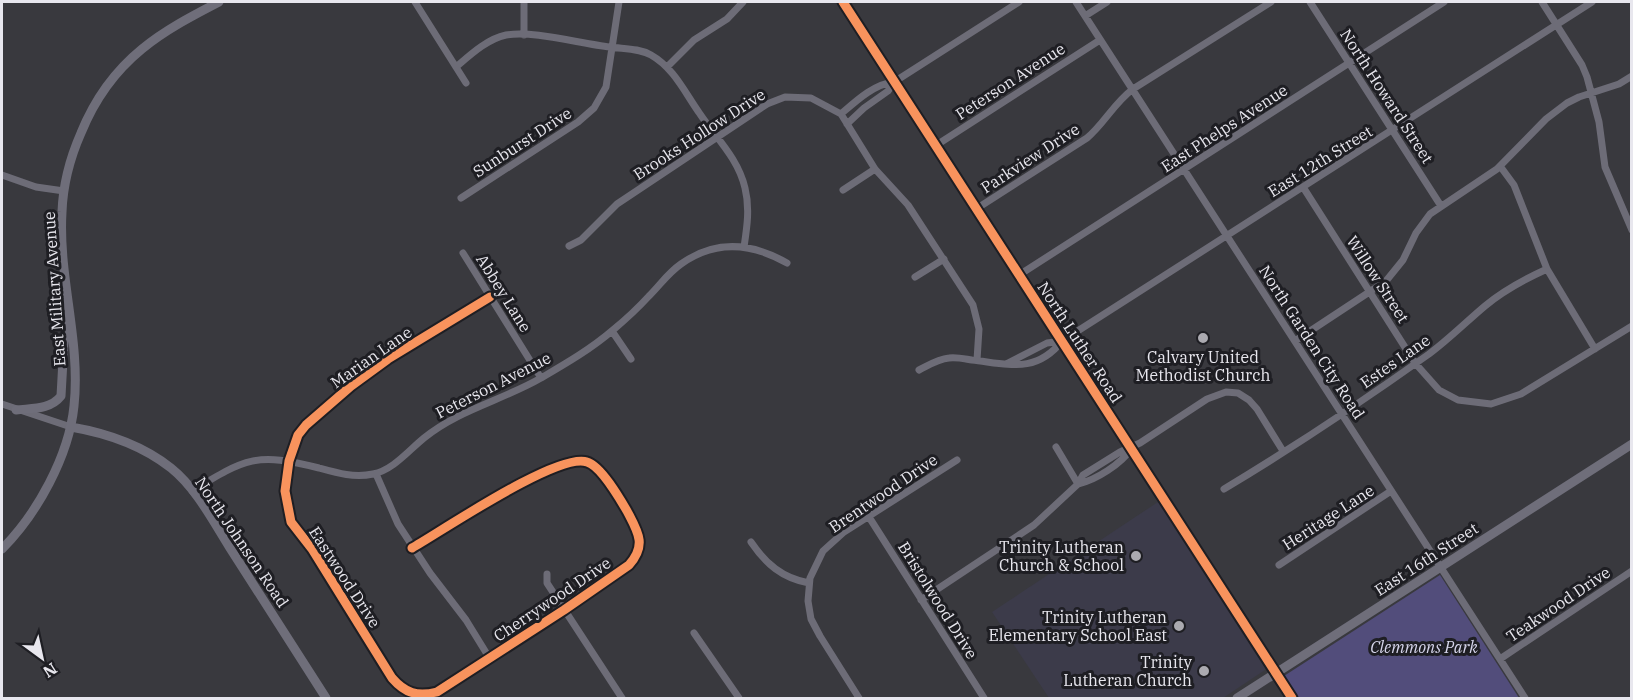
<svg xmlns="http://www.w3.org/2000/svg" width="1633" height="700" font-family="'IBM Plex Serif',serif">
  <rect width="100%" height="100%" fill="#39393e"/>
  <path fill="#3c3b4a" d="M1161 500 1265 667V670L1223 698H1049L992 612Z"/>
  <path fill="#524d7b" d="M1440 575 1519 698H1298L1284 676Z"/>
  <g fill="none" stroke-linecap="round" stroke-linejoin="round">
    <path stroke="#6d6c77" stroke-width="7" d="M415 2 466 83
      M524 2V35
      M1076 2 1525 698
      M1310 2 1441 206
      M1542 2 1582 65 1587 77 1599 122 1605 167 1632 230
      M1085 16 1107 2
      M456 67C470 55 487 39 506 35 533 30 581 44 610 47 623 49 639 48 651 55 674 68 685 93 700 114 716 138 738 158 745 188 750 208 747 227 744 247
      M667 67 694 40 727 19 743 2
      M841 114C856 101 874 84 894 82
      M847 124 864 108 888 91 894 82 1019 2
      M935 146 1100 40
      M1500 166 1514 185 1547 269 1595 349
      M2 175 36 187 64 191
      M1303 187 1415 363 1439 390 1458 400 1491 404 1521 394 1632 326
      M843 190 875 169
      M461 198 578 122 594 108 606 87 619 2
      M976 209 1087 138C1104 124 1114 103 1133 89L1271 2
      M569 246 581 240 617 204 767 104 785 97 811 98 841 114 875 169 908 205 973 305 979 329 977 360
      M463 253 541 378
      M1019 275 1444 2
      M915 277 944 259
      M612 331 631 359
      M1295 341 1386 281 1403 260 1416 233 1430 214 1497 169 1546 119 1567 103 1579 97 1619 84 1632 76
      M1006 364 1047 343 1062 341
      M919 370C929 365 938 359 949 358 957 357 965 359 972 360 1008 364 1036 374 1062 341L1592 2
      M2 404 71 427
      M1056 447 1078 484
      M376 474 398 524 430 573 466 620 490 659
      M1078 484C1096 480 1121 464 1131 449
      M1224 489C1294 447 1363 401 1429 354 1449 339 1466 322 1485 306 1503 291 1525 279 1547 269
      M192 491C246 458 256 452 319 468 337 473 354 478 373 474 393 470 408 451 424 438 458 410 503 400 541 378 565 364 591 349 613 330 625 320 638 308 649 296 660 285 668 273 681 264 716 239 752 243 787 263
      M869 517 984 698
      M751 542C766 564 782 578 809 583
      M412 548C442 531 558 452 587 462 601 466 620 499 627 511 638 532 647 545 629 565L564 610 437 692C417 697 405 693 392 678L312 549 291 522 285 491 289 461 298 435 306 425 351 386 388 359 490 297
      M1279 565 1391 491
      M547 574V583L622 698
      M921 600 1034 525 1078 484 1083 475 1120 452 1140 443 1207 399 1226 392 1238 393 1249 400 1257 409 1283 451
      M694 633 739 698
      M1500 659 1632 571
      M859 698 820 636 811 619 808 601 810 578 823 551 844 532 957 460"/>
    <path stroke="#6d6c77" stroke-width="8" d="M843 2 1292 698"/>
    <path stroke="#6f6e7a" stroke-width="9" d="M16 410C32 408 50 410 61 396L66 306
      M71 427C106 433 142 445 171 468 196 488 213 521 230 548 262 598 294 648 326 698
      M2 549C37 514 69 456 74 406 81 341 58 277 62 212 63 184 70 158 81 133 94 101 115 71 142 49 165 30 192 16 219 2
      M1237 698 1632 444"/>
    <defs>
      <path id="cycleway" d="M843 2 1292 698
        M412 548C442 531 558 452 587 462 601 466 620 499 627 511 638 532 647 545 629 565L564 610 437 692C417 697 405 693 392 678L312 549 291 522 285 491 289 461 298 435 306 425 351 386 388 359 490 297"/>
    </defs>
    <use href="#cycleway" stroke="#1e1e23" stroke-width="13"/>
    <use href="#cycleway" stroke="#f8935d" stroke-width="9"/>
  </g>
  <g fill="#abaab0" stroke="#1e1e23" stroke-width="2">
    <circle cx="1203" cy="338" r="6"/>
    <circle cx="1136" cy="556" r="6"/>
    <circle cx="1179" cy="626" r="6"/>
    <circle cx="1204" cy="671" r="6"/>
  </g>
  <g text-anchor="middle" dominant-baseline="central" stroke-width="6" stroke-linejoin="round" paint-order="stroke">
    <g font-size="16" fill="#e8e7ee" stroke="#1e1e23">
      <text transform="translate(1010 81) rotate(-33)">Peterson Avenue</text>
      <text transform="translate(1387 96) rotate(57)">North Howard Street</text>
      <text transform="translate(1224 128) rotate(-33)">East Phelps Avenue</text>
      <text transform="translate(699 134) rotate(-33)">Brooks Hollow Drive</text>
      <text transform="translate(522 142) rotate(-33)">Sunburst Drive</text>
      <text transform="translate(1030 158) rotate(-33)">Parkview Drive</text>
      <text transform="translate(1320 161) rotate(-32)">East 12th Street</text>
      <text transform="translate(1378 279) rotate(57)">Willow Street</text>
      <text transform="translate(54 289) rotate(-94)">East Military Avenue</text>
      <text transform="translate(504 293) rotate(58)">Abbey Lane</text>
      <text transform="translate(1080 342) rotate(57)">North Luther Road</text>
      <text transform="translate(1312 342) rotate(57)">North Garden City Road</text>
      <text transform="translate(371 357) rotate(-35)">Marian Lane</text>
      <text transform="translate(1395 361) rotate(-35)">Estes Lane</text>
      <text transform="translate(493 385) rotate(-27)">Peterson Avenue</text>
      <text transform="translate(883 493) rotate(-34)">Brentwood Drive</text>
      <text transform="translate(1328 517) rotate(-33)">Heritage Lane</text>
      <text transform="translate(242 542) rotate(56)">North Johnson Road</text>
      <text transform="translate(1426 559) rotate(-33)">East 16th Street</text>
      <text transform="translate(345 577) rotate(57)">Eastwood Drive</text>
      <text transform="translate(552 599) rotate(-34)">Cherrywood Drive</text>
      <text transform="translate(938 600) rotate(58)">Bristolwood Drive</text>
      <text transform="translate(1558 604) rotate(-34)">Teakwood Drive</text>
    </g>
    <g font-size="16" fill="#e8e7ee" stroke="#1e1e23" text-anchor="end">
      <text x="1203" y="357" text-anchor="middle">Calvary United<tspan x="1203" dy="18">Methodist Church</tspan></text>
      <text x="1124" y="547">Trinity Lutheran<tspan x="1124" dy="18">Church &amp; School</tspan></text>
      <text x="1167" y="617">Trinity Lutheran<tspan x="1167" dy="18">Elementary School East</tspan></text>
      <text x="1192" y="662">Trinity<tspan x="1192" dy="18">Lutheran Church</tspan></text>
    </g>
    <g font-size="16" font-style="italic" fill="#d7d6ec" stroke="#1e1e23">
      <text x="1424" y="647">Clemmons Park</text>
    </g>
  </g>
  <rect width="1633" height="700" fill="none" stroke="#e8e7ee" stroke-width="6"/>
  <g transform="translate(42 658) rotate(147)" stroke="#1e1e23" stroke-width="4.5" paint-order="stroke">
  <path d="M0-4.5L10 22L0 15L-10 22Z" fill="#e8e7ee"/>
  <text y="-9" font-size="16" font-weight="bold" text-anchor="middle" fill="#e8e7ee">N</text>
  </g>
</svg>
